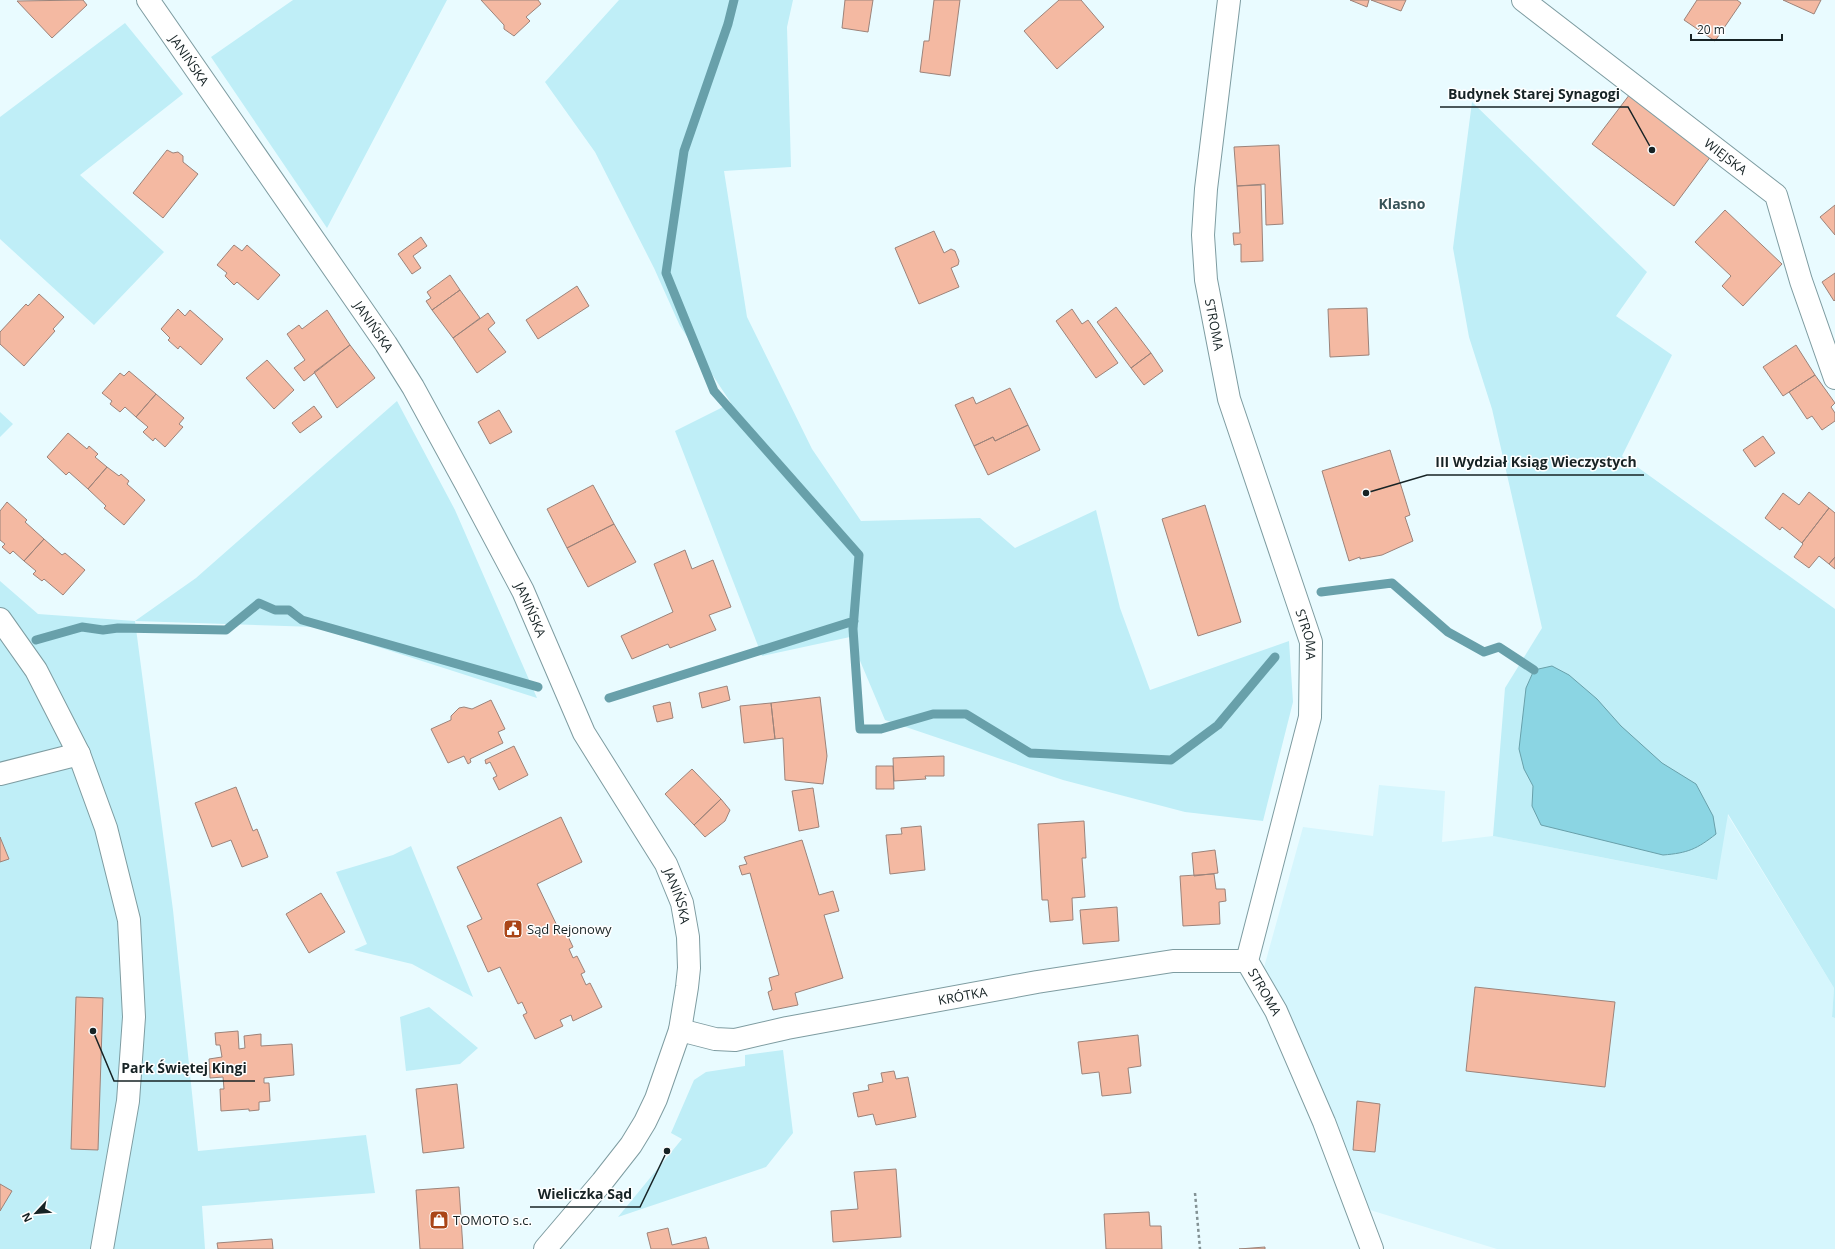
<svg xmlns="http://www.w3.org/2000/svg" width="1835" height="1249" font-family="'Open Sans',sans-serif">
  <rect width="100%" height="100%" fill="#e9fbff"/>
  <path fill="#d6f6fd" d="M1379 785 1445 791 1442 842 1493 836 1716 880 1727 814 1834 988 1832 1017 1835 1018V1249H1497L1370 1210 1263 971 1303 827 1373 836Z"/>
  <path fill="#bfeef7" d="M293 0H447L327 228 211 57Z
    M619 0H793L787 27 791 167 724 171 747 317 812 449 861 521 980 518 1015 548 1096 510 1120 608 1150 690 1289 641 1293 702 1263 821 1185 812 1063 780 885 720 850 637 762 656 675 431 731 403 680 326 654 268 595 152 545 82Z
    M125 23 183 94 80 175 164 252 94 325 0 239V117Z
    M1472 102 1647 272 1616 316 1672 355 1622 456 1835 609V1018L1832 1017 1834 988 1728 814 1717 880 1493 836 1505 688 1542 628 1492 409 1469 337 1453 248Z
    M397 401 455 510 537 698 316 627 135 621 173 910 198 1151 366 1135 375 1193 202 1206 205 1249H0V581L38 614 135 621 196 578Z
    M0 412 13 424 0 437Z
    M411 846 473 997 412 964 354 950 367 944 336 872 393 855Z
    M429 1007 478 1048 460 1064 406 1071 400 1017Z
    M783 1050 793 1133 766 1167 618 1217 682 1139 671 1133 694 1080 706 1072 745 1066V1055Z"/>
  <path fill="#8bd5e3" stroke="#68a0aa" d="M1552 666 1569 675 1597 699 1621 726 1662 763 1696 784 1713 816 1716 834C1697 849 1688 853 1663 855L1541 825 1532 806 1533 786 1524 769 1519 749 1526 688 1534 670Z"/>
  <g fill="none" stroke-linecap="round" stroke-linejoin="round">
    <path stroke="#68a0aa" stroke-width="9" d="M734 0 728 24 684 151 666 273 714 391 859 555 853 629 860 729H881L933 714H966L1030 753 1171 760 1218 725 1275 657
      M1321 592 1392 583 1448 632 1484 652 1499 647 1534 670
      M36 640 82 627 103 630 118 628 226 630 259 603 275 610H289L302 620 538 687
      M609 698 854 621"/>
  </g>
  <path fill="#f4b9a2" stroke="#9c837a" d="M83 0 87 5 52 38 17 1Z
    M481 0H538L541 4 526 17 530 21 514 36 504 29V25Z
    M845 0H873L868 32 842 28Z
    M934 0H960L950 76 920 72 924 41H929Z
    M1059 0H1081L1104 27 1057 69 1024 31Z
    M1350 0H1369L1367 7Z
    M1371 0H1406L1401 11Z
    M1697 0H1737L1741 3 1715 41 1684 20Z
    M1783 0H1821L1814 14Z
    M1630 94 1711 156 1674 206 1592 144Z
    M1279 145 1283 224 1266 225 1265 184 1237 186 1234 147Z
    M167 150 173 153 178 152 183 156V162L198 174 163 218 133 193Z
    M1261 185 1263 261 1241 262V244L1234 245 1233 233H1240L1237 186Z
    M1835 205V235L1820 217Z
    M1725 210 1782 264 1743 306 1722 286 1731 276 1695 242Z
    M934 231 944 253 951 249 955 251 959 261 958 265 951 268 959 287 919 304 895 248Z
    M421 237 427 246 413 256 421 268 412 274 398 254Z
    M234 245 242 251 247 245 280 275 258 300 237 282 234 285 225 276 227 273 217 265Z
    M1835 273V300L1834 301 1822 282Z
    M450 275 460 290 432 310 426 301 431 298 427 292Z
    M577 286 589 306 538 339 526 320Z
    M460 290 480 318 453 338 432 310Z
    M39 294 64 317 53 329 55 331 24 366 0 344V332L26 304 28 306Z
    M1116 307 1151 353 1131 368 1097 322Z
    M1367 308 1369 355 1330 357 1328 309Z
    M178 309 185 316 190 310 223 339 201 365 180 346 178 349 168 340 170 338 161 329Z
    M1072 309 1082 324 1088 320 1118 363 1096 378 1056 321Z
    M327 310 350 345 304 381 294 368 305 360 287 334 299 325 302 329Z
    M488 313 495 323 488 329 506 352 477 373 453 338Z
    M350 345 375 378 337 408 314 372Z
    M1796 345 1815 375 1783 396 1763 367Z
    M1151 353 1163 371 1144 385 1131 368Z
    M267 360 294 390 274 409 246 378Z
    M129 371 156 394 136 417 125 407 120 412 110 404 112 401 102 393 120 373 124 376Z
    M1815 375 1835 403 1831 407 1835 413V421L1822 430 1812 416 1807 419 1789 392Z
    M1010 388 1028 425 995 441 993 437 974 446 955 405 973 397 976 404Z
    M156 394 184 418 179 424 183 427 165 447 155 438 153 441 143 432 148 427 136 417Z
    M314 406 322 417 300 433 292 423Z
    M499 410 512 432 490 444 478 422Z
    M1028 425 1040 450 988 475 974 446 993 437 995 441Z
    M68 433 87 449 89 446 98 454 95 457 107 467 88 489 69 472 66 475 47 457Z
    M1763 436 1775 453 1755 467 1743 450Z
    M1390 450 1410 515 1405 517 1413 541 1382 555 1360 559V557L1349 561 1322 471Z
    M107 467 119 476 121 474 129 481 127 484 145 500 124 525 104 508 106 506 88 489Z
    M593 485 614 524 567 548 547 509Z
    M1809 492 1829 508 1802 543 1782 527 1780 530 1765 518 1783 493 1799 505Z
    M7 502 27 520 25 522 44 539 24 561 13 551 10 554 2 547 5 544 0 540V511Z
    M1205 505 1241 622 1198 636 1162 519Z
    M1829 508 1835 513V557L1829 564 1819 556 1809 568 1794 557 1803 544 1802 543Z
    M614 524 636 562 588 587 567 548Z
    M44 539 62 555 65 553 85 570 63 595 44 579 42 581 33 574 36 571 24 561Z
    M685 550 692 569 713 560 731 607 709 615 716 630 670 648 668 644 632 659 621 636 673 612 654 564Z
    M1835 557V569L1829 564Z
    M727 686 730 700 702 708 699 693Z
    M820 697 827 756 823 784 785 780 783 738 775 739 771 703Z
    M491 700 505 729 498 732 503 743 470 759 471 762 468 764 464 756 448 763 431 729 451 720V716L459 708 464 707 472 709Z
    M670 702 673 718 657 722 653 706Z
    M771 703 775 739 744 743 740 706Z
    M514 746 528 775 499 790 493 778 497 776 490 762 486 764 485 760Z
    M944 756V776H925L926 779 894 781 893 758Z
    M876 766H893L894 789H876Z
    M692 769 721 799 694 825 665 794Z
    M236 787 253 831 257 829 268 857 242 867 231 840 212 847 195 803Z
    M813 788 819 827 799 831 792 791Z
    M721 799 730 810 725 821 705 837 694 825Z
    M561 817 582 862 537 884 561 934 566 932 573 947 569 949 573 958 577 956 585 972 581 974 586 985 590 983 602 1007 573 1021 571 1015 560 1020 563 1026 535 1039 523 1015 527 1013 522 1002 518 1004 500 967 488 972 467 926 482 919 457 867Z
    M1084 821 1086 858H1082L1085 897 1072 898 1073 920 1050 922 1048 900H1042L1038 824Z
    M921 826 925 870 890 874 886 835 902 834 901 828Z
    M0 837 9 859 0 862Z
    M802 840 819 895 833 891 839 911 824 915 843 978 795 993 798 1005 773 1010 768 992 772 990 769 978 779 975 750 873 742 875 739 866 747 864 744 857Z
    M1215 850 1218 873 1194 876 1192 853Z
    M1214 874 1216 889H1225L1226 901 1219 902 1220 924 1183 926 1180 876Z
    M321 893 345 932 309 953 286 914Z
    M1117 907 1119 941 1083 944 1080 910Z
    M1475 987 1615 1002 1605 1087 1466 1071Z
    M76 997 103 998 98 1150 71 1149Z
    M238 1031 239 1049 245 1048 244 1036 261 1034V1046L292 1044 294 1075 264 1078V1083H269L270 1101 259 1102V1110L249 1111V1109L221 1111 220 1089H224L223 1077 210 1078 209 1059 222 1057 220 1045H216L215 1033Z
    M1138 1035 1141 1066 1128 1068 1131 1093 1102 1096 1099 1072 1082 1074 1078 1042Z
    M894 1071 896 1079 908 1077 916 1117 876 1125 873 1114 858 1117 853 1093 869 1090 868 1085 883 1082 881 1073Z
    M457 1084 464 1148 423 1153 416 1089Z
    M1357 1101 1380 1104 1375 1152 1353 1150Z
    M896 1169 901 1237 833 1242 831 1211 858 1209 854 1172Z
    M0 1184 12 1191 0 1211Z
    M459 1187 463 1249H420L416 1190Z
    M1149 1212 1150 1226H1161L1162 1249H1106L1104 1214Z
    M668 1228 672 1245 706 1237 709 1249H651L647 1233Z
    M272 1239 273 1249H218L217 1243Z
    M1265 1247V1249H1239Z"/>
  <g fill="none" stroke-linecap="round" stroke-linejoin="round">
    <defs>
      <g id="minor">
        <path id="s1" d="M148 0 386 344 413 387 466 484 523 591 584 733 666 864 682 903 688 937 689 968 687 987 680 1030 656 1099 645 1122 631 1145 602 1182 545 1249"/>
        <path id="s2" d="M1229 0 1206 189 1203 235 1206 280 1229 399 1311 642 1310 717 1247 961 1276 1011 1324 1122 1372 1249"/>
        <path id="s3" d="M1523 0 1776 195 1801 281 1835 378"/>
        <path d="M0 619 36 670 79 754 106 828 129 920 134 1017 128 1101 102 1249"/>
        <path d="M0 774 79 754"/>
        <path id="s4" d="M680 1030 715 1039 735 1040 787 1028 1037 982 1173 961H1247"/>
      </g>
    </defs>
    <use href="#minor" stroke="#7e9ca1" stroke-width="24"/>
    <path stroke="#839295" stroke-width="2.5" stroke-dasharray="3 3" stroke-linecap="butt" d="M1195 1193 1200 1249"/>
    <use href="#minor" stroke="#fff" stroke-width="22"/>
  </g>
  <defs>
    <symbol id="civic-square" viewBox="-11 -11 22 22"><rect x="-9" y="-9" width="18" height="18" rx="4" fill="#aa4517" stroke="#fff"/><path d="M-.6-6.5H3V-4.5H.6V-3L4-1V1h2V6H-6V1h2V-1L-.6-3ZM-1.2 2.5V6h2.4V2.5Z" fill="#fff"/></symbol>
    <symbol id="shop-square" viewBox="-11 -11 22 22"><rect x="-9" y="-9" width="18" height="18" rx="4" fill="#aa4517" stroke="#fff"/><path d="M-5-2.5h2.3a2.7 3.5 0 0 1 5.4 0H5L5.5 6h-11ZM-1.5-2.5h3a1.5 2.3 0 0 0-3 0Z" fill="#fff"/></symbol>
  </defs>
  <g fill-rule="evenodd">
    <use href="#civic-square" x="502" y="918" width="22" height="22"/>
    <use href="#shop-square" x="428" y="1209" width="22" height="22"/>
  </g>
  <g text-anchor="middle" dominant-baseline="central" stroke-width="3" stroke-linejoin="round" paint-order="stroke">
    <g font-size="13" fill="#172325" stroke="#fff">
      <text stroke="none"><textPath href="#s1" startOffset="73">JANIŃSKA</textPath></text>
      <text stroke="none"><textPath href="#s3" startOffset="256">WIEJSKA</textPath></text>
      <text stroke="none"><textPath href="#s2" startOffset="327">STROMA</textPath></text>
      <text stroke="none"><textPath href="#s1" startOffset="397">JANIŃSKA</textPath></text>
      <text stroke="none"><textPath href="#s1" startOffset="721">JANIŃSKA</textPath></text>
      <text stroke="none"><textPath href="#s2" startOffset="651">STROMA</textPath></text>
      <text stroke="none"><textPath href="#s1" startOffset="1044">JANIŃSKA</textPath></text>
      <text stroke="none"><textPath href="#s2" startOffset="1022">STROMA</textPath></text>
      <text stroke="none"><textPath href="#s4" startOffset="288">KRÓTKA</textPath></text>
    </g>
    <g font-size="13" fill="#172325" stroke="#fff" text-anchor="start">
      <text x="527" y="929">Sąd Rejonowy</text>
      <text x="453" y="1220">TOMOTO s.c.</text>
    </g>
    <g font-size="14" font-weight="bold" fill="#375257" stroke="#fff">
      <text x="1402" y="203">Klasno</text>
    </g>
  </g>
  <path fill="none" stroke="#172325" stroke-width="1.5" d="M1652 150L1628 107H1440M1366 493L1427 475H1644M93 1031L114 1081H255M667 1151L640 1207H530"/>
  <g fill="#172325" stroke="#fff" stroke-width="1.5">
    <circle cx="1652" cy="150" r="4"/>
    <circle cx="1366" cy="493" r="4"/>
    <circle cx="93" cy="1031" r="4"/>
    <circle cx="667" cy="1151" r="4"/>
  </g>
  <g font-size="14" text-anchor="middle" font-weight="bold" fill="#172325" stroke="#fff" stroke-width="3" stroke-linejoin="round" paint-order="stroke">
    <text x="1534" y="99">Budynek Starej Synagogi</text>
    <text x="1536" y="467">III Wydział Ksiąg Wieczystych</text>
    <text x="184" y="1073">Park Świętej Kingi</text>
    <text x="585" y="1199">Wieliczka Sąd</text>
  </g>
  <g transform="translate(36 1213) rotate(244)" stroke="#ffffff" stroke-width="3" paint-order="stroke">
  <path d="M0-3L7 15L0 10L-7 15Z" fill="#172325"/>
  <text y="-6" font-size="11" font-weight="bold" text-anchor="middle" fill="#172325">N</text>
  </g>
  <path d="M1691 34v6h91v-6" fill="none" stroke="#172325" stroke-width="2"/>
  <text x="1697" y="34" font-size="12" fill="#172325" stroke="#ffffff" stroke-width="3" paint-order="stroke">20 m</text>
</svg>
